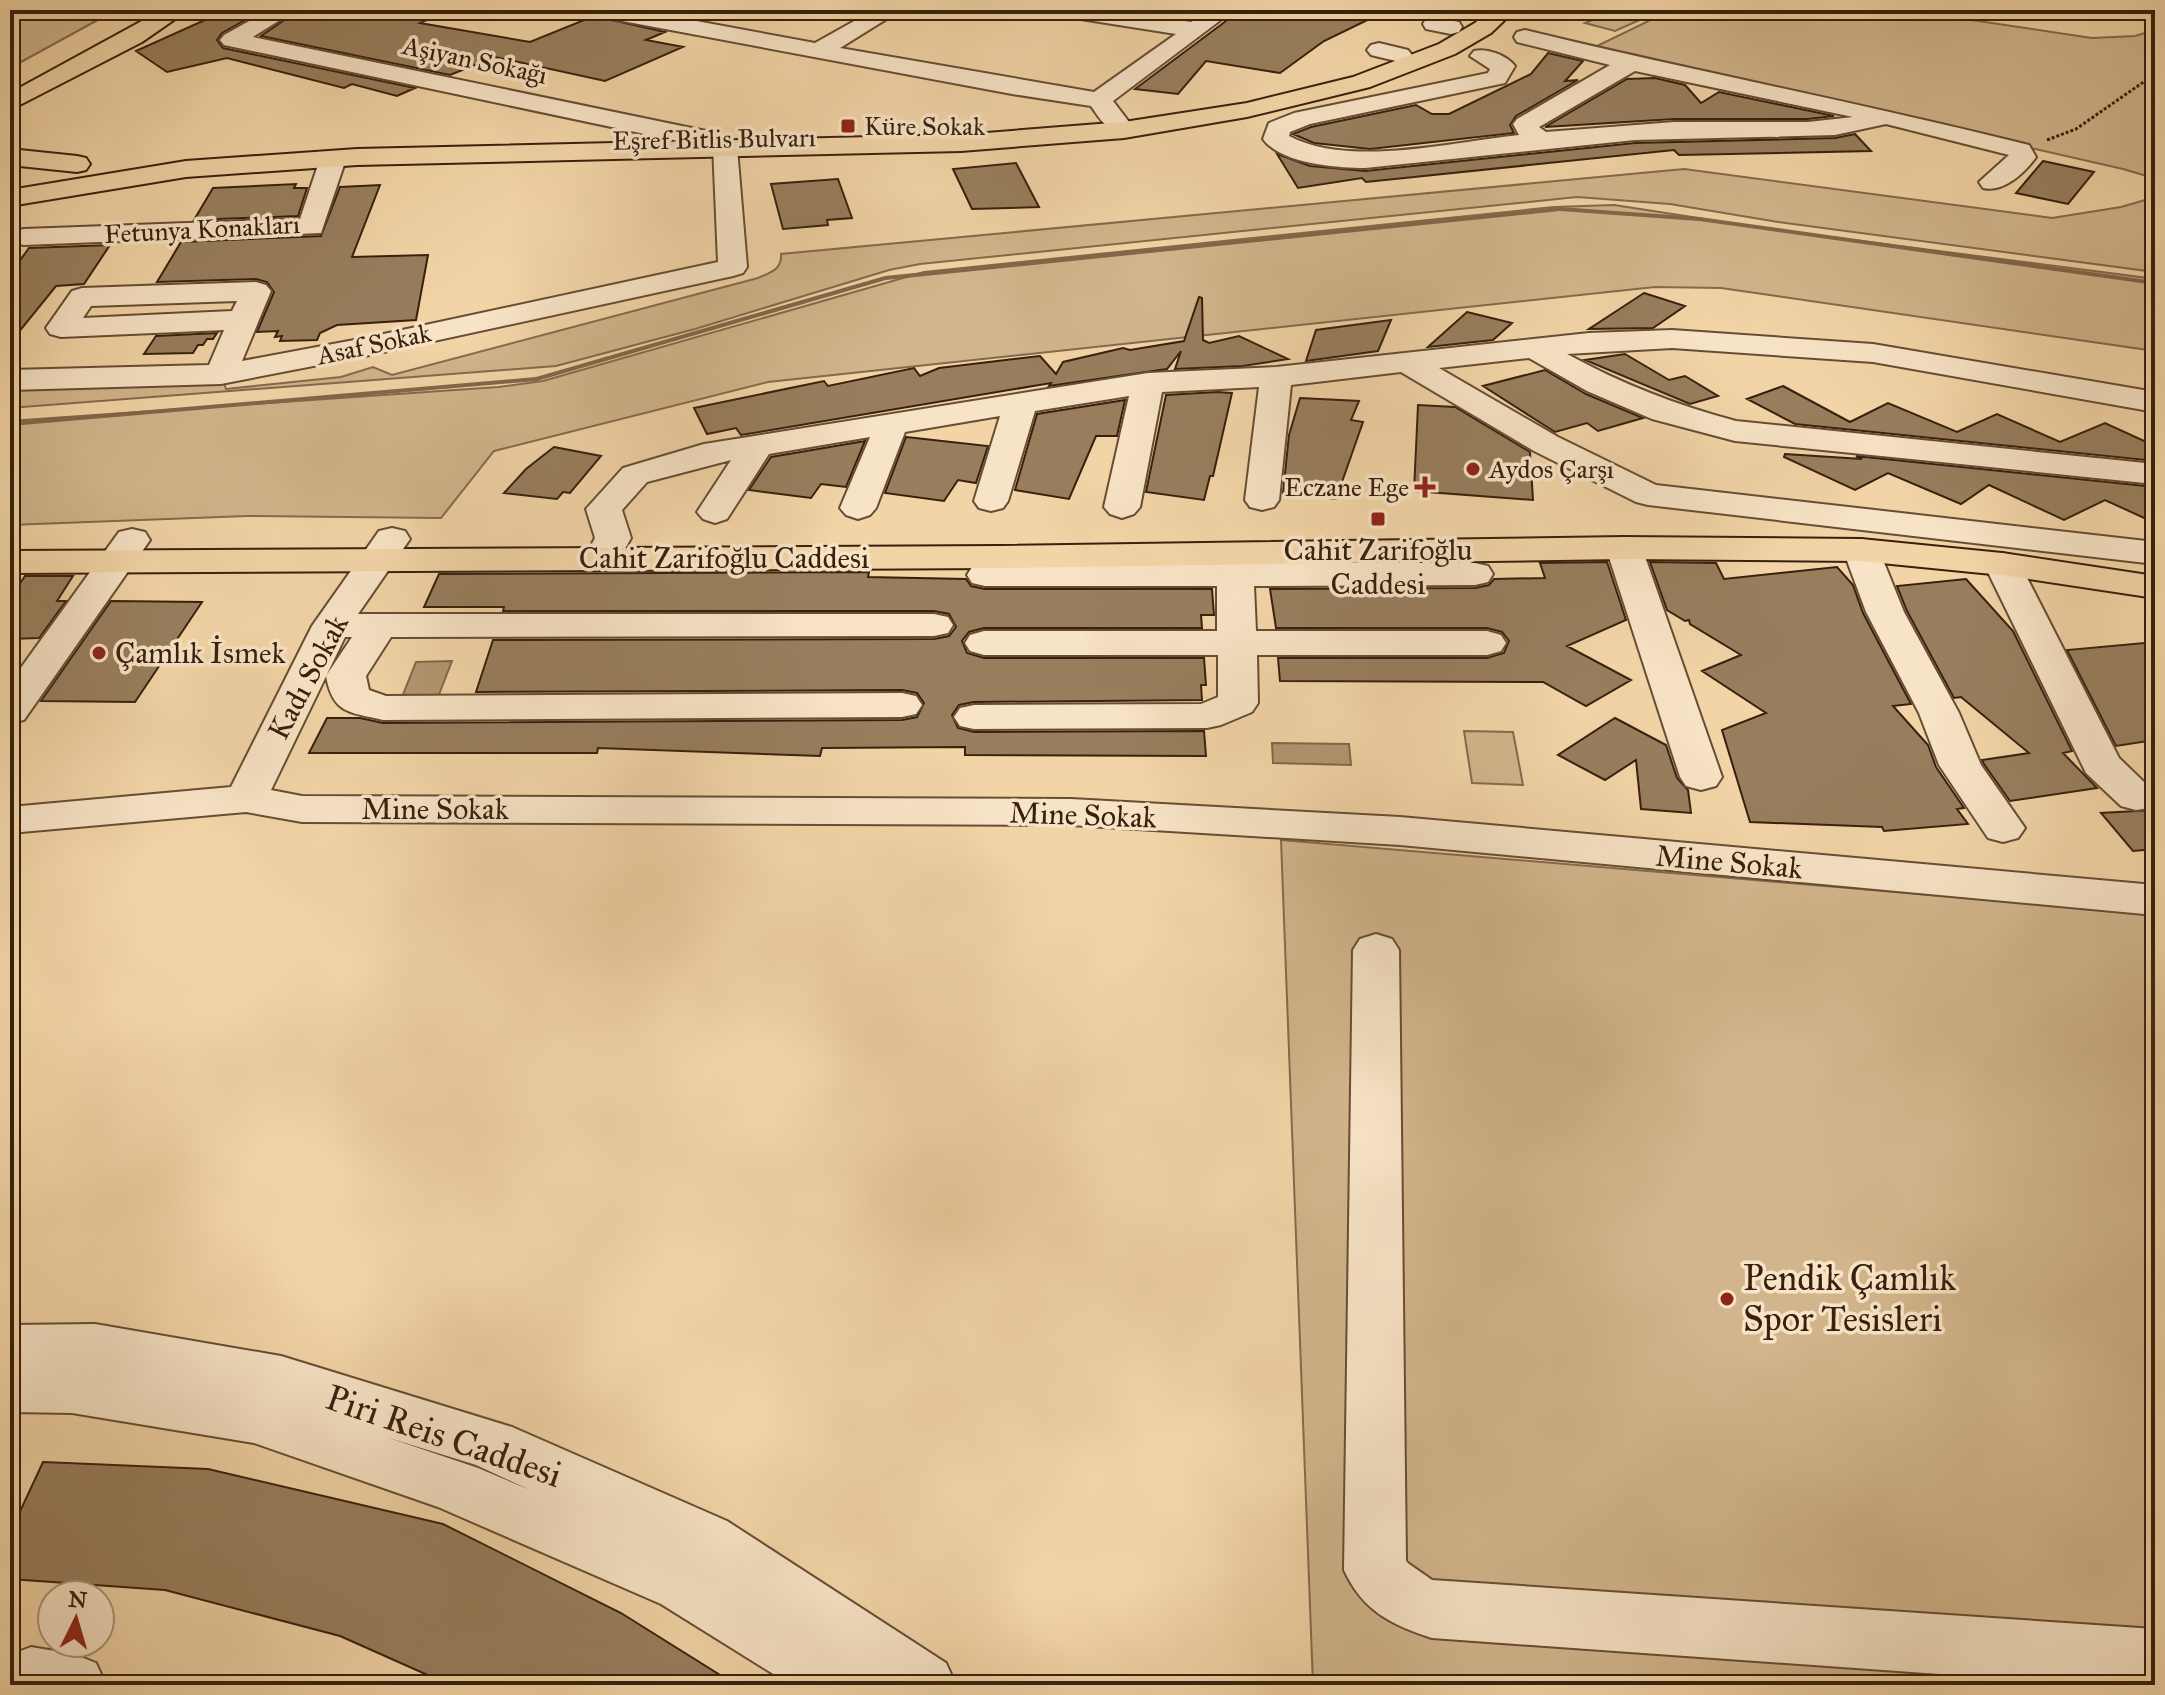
<svg xmlns="http://www.w3.org/2000/svg" width="2165" height="1695" font-family="'IM FELL Great Primer',serif">
  <rect width="100%" height="100%" fill="#f2d4a6"/>
  <filter id="stains"><feTurbulence type="fractalNoise" baseFrequency=".0025" numOctaves="4"/><feColorMatrix values="0 0 0 0 .2 0 0 0 0 .09 0 0 0 0 .02 0 0 0 .5 -.17"/></filter>
  <radialGradient id="worn" r=".72"><stop offset=".6" stop-color="#630" stop-opacity="0"/><stop offset="1" stop-color="#630" stop-opacity=".3"/></radialGradient>
  <path fill="#d2b58c" stroke="#846a4d" stroke-width="2" d="M10 10H116L10 68Z
    M1616 10 1649 16 1615 31 1585 23Z
    M1641 10H1904L2092 38 2135 36 2155 30V182L2150 177 2123 169 1593 48 1659 16Z
    M1684 169 2052 218 2121 207 2155 197V272L1778 222 1670 204 1577 197 920 264 889 270 695 329 556 366 10 408V386L222 377 226 389 341 377 373 367 392 375 758 278C771 272 782 270 781 254Z
    M1614 205 1784 231 2155 279V351L1721 288 1655 287 768 382 494 451 441 518 247 516 10 525V421L498 387 543 381 924 272 1554 207Z
    M1464 731 1513 732 1523 785 1472 783Z
    M1281 840 2155 914V1685H1313Z"/>
  <path fill="#b29772" stroke="#81674a" stroke-width="2" d="M452 661 438 697H402L416 662Z
    M1272 743 1349 744 1351 765 1273 763Z"/>
  <g fill="none" stroke-linecap="round" stroke-linejoin="round">
    <path fill="#81674a" fill-rule="evenodd" d="M1560 207 1699 217 2155 281V285L1699 221 1560 211 886 280 537 381 10 426V422L536 377 885 276Z"/>
  </g>
  <path fill="#987e5d" stroke="#37200e" stroke-width="2" d="M227 10H263L222 33 217 40 223 48 415 88 397 96 352 84 344 88 227 58 167 72 136 51Z
    M299 10H449L420 23 530 42 594 16 665 32 646 40 683 47 605 81 495 57 450 75 261 36Z
    M653 10H716V12L699 18Z
    M1255 10H1388L1324 41 1280 73 1206 61 1178 94 1135 89 1234 15 1246 17Z
    M1548 53 1583 61 1565 81 1578 80 1516 116 1510 125 1514 133 1370 149 1314 143 1293 134 1311 127 1416 105 1432 114H1449L1531 74Z
    M1655 78 1685 85 1701 103 1719 92 1834 116 1808 119H1674L1545 127 1627 79Z
    M1855 134 1871 151 1679 155 1674 150 1366 182 1362 178 1298 188 1277 154 1310 166 1365 171 1635 143 1835 138Z
    M2043 161 2094 172 2068 204 2016 193Z
    M1016 163 1039 207 972 209 953 169Z
    M838 179 852 218 827 220 828 225 783 229 771 184Z
    M296 184 294 188H307L298 216 194 220 213 188Z
    M380 185 352 257 428 255 416 320 337 325 320 333 317 340 280 341 282 336 275 337 278 331 257 332 274 292 267 282 256 279 157 282 181 242 321 236 340 187Z
    M110 245 84 284 56 286 10 343V274L29 248Z
    M1644 293 1685 306 1653 328 1589 329Z
    M1199 297 1202 298 1203 340 1209 343 1239 336 1288 359 1243 366 1175 369 1181 351 1167 369 1049 386 1051 383 741 435 736 428 707 434 694 408 824 381 828 386 914 368 920 376 939 368 1040 356 1056 374 1063 362 1123 348 1130 350 1184 341Z
    M1467 312 1512 323 1493 340 1428 347Z
    M1391 320 1378 351 1306 361 1316 330Z
    M217 333 213 339H207L203 345H198L193 353 144 354 156 336Z
    M1625 354 1669 380 1685 376 1718 396 1690 404 1585 360Z
    M1545 370 1586 394 1643 418 1598 431 1587 423 1555 432 1483 386Z
    M1783 386 1850 422 1888 403 1957 432 1997 414 2060 442 2105 423 2155 446V461L1795 424 1747 399Z
    M1217 392 1232 393 1213 476H1210L1204 500 1146 492 1166 395Z
    M1300 398 1359 401 1351 420 1363 422 1336 499 1283 493 1289 435Z
    M1125 400 1117 436H1096L1069 499 1015 490 1037 414Z
    M1418 405 1455 407 1530 452 1533 500 1414 491Z
    M906 437 988 446 976 483 958 480 944 501 885 493Z
    M865 441 846 487 821 484 811 498 749 490 771 457Z
    M554 447 601 456 570 493 563 492 557 499 504 493 526 469Z
    M1785 454 1862 459 1856 456 2155 487V523L2105 500 2064 520 1989 485 1961 504 1888 473 1855 490 1784 457Z
    M1607 562 1626 620 1567 646 1631 680 1586 706 1543 682 1280 681 1278 658H1487L1504 653 1509 641 1502 632 1487 628H1276L1270 589 1475 588 1489 585 1494 579 1545 578 1540 563Z
    M1650 562 1716 563 1724 579 1837 567 1853 585 1863 613 1911 704 1893 706 1928 745 1936 767 1964 808 1957 809 1968 824 1884 831 1882 827 1750 822 1722 730 1766 713 1702 671 1741 655 1690 624 1689 620 1685 621 1667 610Z
    M869 572 868 577 966 579 971 586 985 589H1212L1214 615H1201L1202 628H984L969 632 962 641 967 653 984 658H1204L1206 685H1201L1202 700 974 702 959 705 952 715 958 728 974 732 1204 731 1206 756 965 755V747L822 748 820 756 598 748 597 753H309L327 718H360L383 723 902 720 917 717 924 703 917 693 902 690 476 692 493 640 934 639 949 636 956 627 949 614 934 611H503L504 607H424L439 574Z
    M25 576H73L57 601H66L39 638 10 639V598Z
    M1966 579 2013 631 2072 751 2063 753 2097 788 2010 801 1984 764 1982 760 2029 753 1961 697 1954 698 1907 611 1897 586Z
    M111 601 202 602 135 702 41 701Z
    M2155 642V740L2116 746 2067 650Z
    M1615 718 1666 745 1677 778 1688 790 1691 813 1641 809 1636 760 1605 780 1558 755Z
    M2155 810V849L2133 851 2101 813Z
    M43 1462 208 1469 443 1524 621 1613 736 1685H450L340 1636 165 1590 10 1579V1533Z"/>
  <g fill="none" stroke-linecap="round" stroke-linejoin="round">
    <defs>
      <path id="minor" d="M269 10H296L253 37 706 131 715 134 719 139 717 142 733 143 737 148 747 267 743 273 733 276 365 356 221 384 10 390V370L209 365 224 330 61 337 50 334 46 328 72 291 82 288 256 282 266 285 271 291 242 361 365 338 718 262 713 145 706 147 224 45 220 40 224 35ZM237 301 232 311 83 318 91 306Z
        M590 10H637L815 43 874 10H901L840 48 1094 92 1176 34 1068 17 1057 10H1111L1191 22 1209 10H1234L1113 101 1129 122 1125 127C1106 132 1101 120 1091 106L1012 94 601 17Z
        M1434 17 1459 22 1462 27 1459 32 1451 34 1426 29 1423 24 1426 19Z
        M1525 30C1693 71 1862 103 2029 145L2036 157C2025 173 2003 193 1983 188L1979 182 2009 155 1886 124 1835 135 1635 140 1365 168C1337 168 1281 164 1263 139L1269 123 1294 113 1488 73 1490 69 1470 56 1474 51C1487 48 1506 55 1515 66L1505 83 1310 124 1290 132 1289 136C1349 168 1452 142 1519 135L1513 124 1517 119 1610 65 1517 42 1514 37 1517 32ZM1635 71 1853 117 1808 122H1674L1546 132 1539 127Z
        M1379 43 1408 50 1412 55 1408 60 1400 62 1371 55 1367 50 1371 45Z
        M333 151 342 153 346 159 321 233 24 245 14 243 10 237 14 231 24 229 300 219 320 159 324 153Z
        M1672 330 1873 344 2155 392V412L1873 362 1672 348 1567 354C1622 384 1676 405 1736 421L2155 464V484L1735 441 1652 419 1587 391 1529 358 1439 368 1558 437 1656 485 2155 542V564L1648 505 1636 502 1534 451 1401 372 1291 385 1279 500 1274 507 1262 510 1250 507 1245 500 1259 387 1162 392 1140 507 1134 514 1122 518 1110 514 1104 507 1129 396 1035 411 1008 501 1003 508 991 511 979 508 974 501 1000 416 905 432 876 508 870 515 858 519 846 515 840 508 870 437 769 454 727 519 715 523 703 519 697 512 731 460 647 482 622 510 631 538 615 567 602 570 589 567 584 559 595 538 586 509 623 468 704 444 1148 373 1276 367 1589 333Z
        M392 528 405 531 410 539 358 614H934L948 617 953 625 948 633 934 636 391 637 366 676 369 690 386 696 902 693 916 696 922 705 916 714 902 717 383 720C349 712 333 714 326 676L352 637H345L271 790 302 796 1071 799 1400 817 2155 885V915L1400 845 1071 825 302 822 246 812 10 833V807L231 787 312 626 379 531Z
        M132 529 145 532 150 540 24 720 10 723V683L119 532Z
        M1624 537 1637 540 1642 548 1722 777 1716 786 1701 790 1686 786 1680 777 1606 548 1611 540Z
        M1861 539 1874 542 1879 550 1904 612 1959 713 1981 765 2025 828 2018 838 2003 842 1988 838 1939 765 1919 713 1866 612 1843 550 1848 542Z
        M1235 543 1248 546 1253 554V563H1475L1488 566 1493 574 1488 582 1475 585 1254 586 1256 631H1487L1501 635 1506 643 1501 651 1487 655H1257L1258 703 1252 712 1221 725 1207 728 974 729 960 726 954 717 960 708 974 705 1201 704 1218 697V655H984L970 651 965 643 970 635 984 631H1217V586H985L972 583 967 575 972 567 985 564 1217 563V554L1222 546Z
        M2002 553 2015 556 2020 564 2119 758 2145 783 2155 781V807L2136 810 2121 806 2086 773 1984 564 1989 556Z
        M1376 934 1392 939 1399 950 1406 1561 1409 1564 1432 1580 2155 1629V1685H2094L1432 1638C1391 1625 1362 1610 1344 1570L1353 950 1360 939Z
        M95 1324 281 1356 512 1427 727 1521 946 1663 956 1685H791L661 1604 438 1507 254 1443 72 1413 10 1412V1325ZM386 1437 476 1465 530 1490 478 1468Z
        M31 1647 73 1654 96 1663 106 1685H10V1655Z"/>
      <path id="major" d="M162 10H188L142 42 10 110V93Z
        M1491 10H1515L1491 33 1455 54 1370 87 1247 117 1124 138 961 151 357 165 186 177 10 206V190L186 161 357 149 961 135 1124 122 1247 103 1353 77 1439 44 1475 23Z
        M10 149 77 156 86 158 90 164 86 170 77 172 10 165Z
        M1624 537 1861 539 2002 553 2155 576V598L2002 575 1861 561 1624 559 1001 568 10 573V551L1001 546Z"/>
    </defs>
    <use href="#minor" stroke="#664d34" stroke-width="4"/>
    <use href="#major" stroke="#37200e" stroke-width="4"/>
    <path stroke="#37200e" stroke-width="3" stroke-dasharray="3 2" stroke-linecap="butt" d="M2047 140 2076 129 2155 74"/>
    <use href="#minor" fill="#f7e3c5" fill-rule="evenodd"/>
    <use href="#major" fill="#f2d4a6" fill-rule="evenodd"/>
  </g>
  <g fill="#8f2418" stroke="#f7e3c5" stroke-width="3">
    <rect x="840" y="118" width="16" height="16" rx="4"/>
    <circle cx="1473" cy="469" r="8"/>
    <path d="M1421 475h8v8h8v8h-8v8h-8v-8h-8v-8h8z"/>
    <rect x="1370" y="511" width="16" height="16" rx="4"/>
    <circle cx="99" cy="653" r="8"/>
    <circle cx="1727" cy="1299" r="8"/>
  </g>
  <g text-anchor="middle" dominant-baseline="central" stroke-width="7" stroke-linejoin="round" paint-order="stroke">
    <g font-size="26" fill="#37200e" stroke="#f7e3c5">
      <text transform="translate(475 60) rotate(12)">Aşiyan Sokağı</text>
      <text transform="translate(714 139) rotate(-1)">Eşref Bitlis Bulvarı</text>
      <text transform="translate(202 229) rotate(-3)">Fetunya Konakları</text>
      <text transform="translate(374 344) rotate(-12)">Asaf Sokak</text>
    </g>
    <g font-size="26" fill="#37200e" stroke="#f7e3c5" text-anchor="start">
      <text x="864" y="126">Küre Sokak</text>
      <text x="1489" y="469">Aydos Çarşı</text>
      <text x="1409" y="487" text-anchor="end">Eczane Ege</text>
    </g>
    <g font-size="30" fill="#37200e" stroke="#f7e3c5">
      <text x="1378" y="550">Cahit Zarifoğlu<tspan x="1378" dy="34">Caddesi</tspan></text>
      <text x="115" y="653" text-anchor="start">Çamlık İsmek</text>
    </g>
    <g font-size="30" fill="#37200e" stroke="#f7e3c5">
      <text x="724" y="558">Cahit Zarifoğlu Caddesi</text>
      <text transform="translate(308 677) rotate(-62)">Kadı Sokak</text>
      <text x="435" y="809">Mine Sokak</text>
      <text transform="translate(1083 815) rotate(2)">Mine Sokak</text>
      <text transform="translate(1729 862) rotate(5)">Mine Sokak</text>
    </g>
    <g font-size="36" fill="#37200e" stroke="#f7e3c5" text-anchor="start">
      <text x="1743" y="1278">Pendik Çamlık<tspan x="1743" dy="41">Spor Tesisleri</tspan></text>
    </g>
    <g font-size="36" fill="#37200e" stroke="#f7e3c5">
      <text transform="translate(444 1436) rotate(19)">Piri Reis Caddesi</text>
    </g>
  </g>
  <rect width="2165" height="1695" fill="none" stroke="#f2d4a6" stroke-width="40"/>
  <rect x="12" y="12" width="2141" height="1671" fill="none" stroke="#37200e" stroke-width="4"/>
  <rect x="20" y="20" width="2125" height="1655" fill="none" stroke="#37200e" stroke-width="2"/>
  <g transform="translate(76 1619) rotate(5)"><circle r="38" fill="#f7e3c5" stroke="#aa957c" stroke-width="2"/>
  <path d="M0-6L14 30L0 20L-14 30Z" fill="#8f2418"/>
  <text y="-12" font-size="22" font-weight="bold" text-anchor="middle" fill="#37200e">N</text>
  </g>
  <rect width="100%" height="100%" filter="url(#stains)"/>
  <rect width="100%" height="100%" fill="url(#worn)"/>
</svg>
